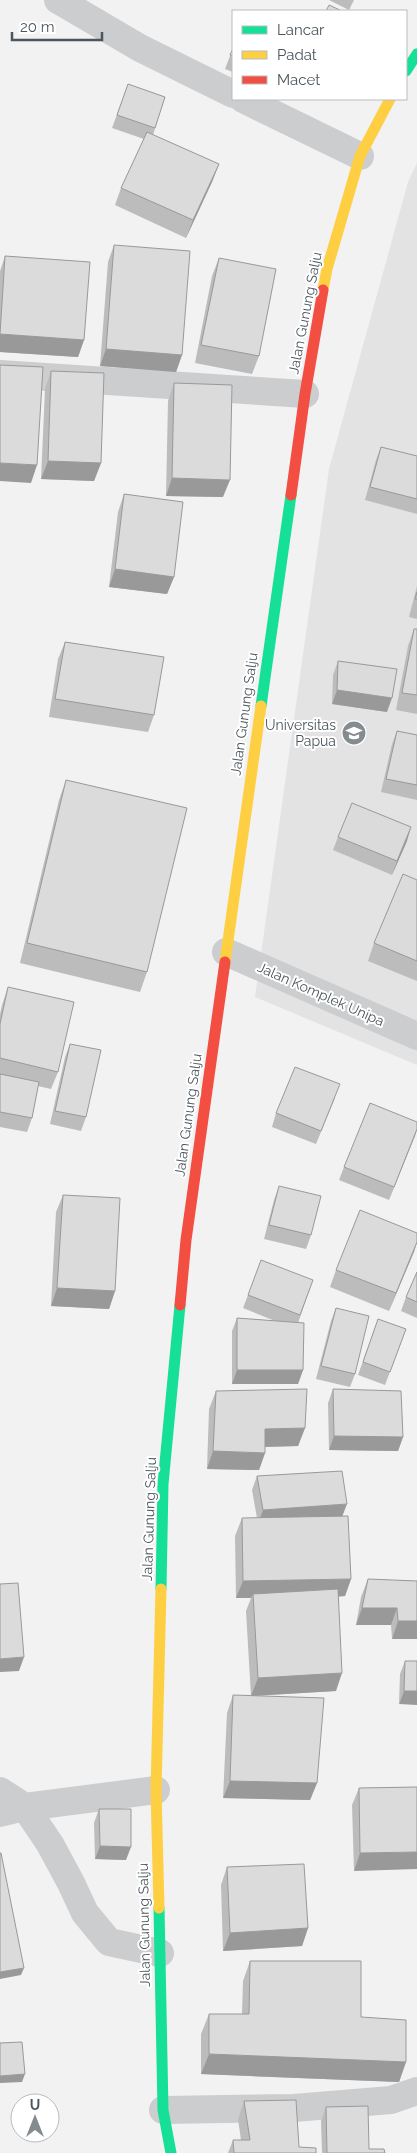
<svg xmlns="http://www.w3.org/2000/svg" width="417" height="2153" font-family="Raleway,sans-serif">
  <rect width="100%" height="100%" fill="#f2f2f2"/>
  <path fill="#e4e3e3" d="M417 163V1065L255 997 329 469 408 182Z"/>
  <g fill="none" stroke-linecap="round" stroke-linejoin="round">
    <path stroke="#cccdcf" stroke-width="28" d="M58 0 140 48 233 94
      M243 99 360 156
      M0 374 305 394
      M226 952 417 1036
      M0 1791 25 1807 156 1790
      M0 1813 25 1807 50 1844 71 1883 85 1913 109 1942 160 1953
      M163 2110 294 2108 391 2100 417 2091"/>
    <path stroke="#16e098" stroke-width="11" d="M406 71 417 54
      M261 706 291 495
      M161 1589 163 1484 180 1305
      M159 1908 163 2110 171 2153"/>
    <path stroke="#ffcf43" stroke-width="11" d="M323 290 327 269 360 156 390 99
      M225 962 261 706
      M159 1908 156 1790 161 1589"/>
    <path stroke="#f24e42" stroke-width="11" d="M291 495 305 394 323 290
      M180 1305 186 1240 225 962"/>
  </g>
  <path fill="#bcbcbd" d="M329 0H354L349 10Z
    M233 48V72L225 69Z
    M128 84 165 97 153 135 219 164 212 182 186 238 115 205 121 188 144 139 112 128Z
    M114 245 182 355 176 372 100 366 108 262Z
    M5 256 84 340 78 357 0 352V271Z
    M219 258 259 356 252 374 195 363 212 276Z
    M51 371 101 463 94 481 41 479 45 389Z
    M174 383 223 497 166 496 168 401Z
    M381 447 417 456V514L365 500 376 460Z
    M124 494 174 577 167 594 109 587 118 512Z
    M417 586V619L409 617Z
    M414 629H417V714L396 710 408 646Z
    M65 642 154 715 148 732 49 717 58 659Z
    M338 661 387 712 332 704 333 675Z
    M397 731 417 735V800L381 792 392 744Z
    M66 780 147 972 140 992 20 963 59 800Z
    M338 837 407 841 392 875 333 850Z
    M417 880V981L368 961 374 943Z
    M8 987 58 1072 51 1089 38 1086 32 1118 27 1132 0 1127V1014L2 1005Z
    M70 1044 86 1117 81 1131 50 1124 65 1057Z
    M335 1098 316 1144 272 1127 276 1113Z
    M417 1129 389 1200 339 1180 344 1167Z
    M279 1186 311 1235 306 1249 264 1239 274 1200Z
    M63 1195 115 1291 109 1309 51 1306 56 1212Z
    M417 1233V1242L389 1311 330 1287 336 1270Z
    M417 1272V1318L401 1311 406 1297Z
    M313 1280 298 1323 303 1370 298 1384H232V1331L237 1318 275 1321 243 1308 248 1295Z
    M336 1308 355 1374 350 1387 316 1379 331 1321Z
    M378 1319 406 1329 385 1385 358 1375Z
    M333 1389 403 1437 398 1451 329 1450 328 1403Z
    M216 1391 305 1428 298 1446 265 1447V1453L259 1470 207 1469 209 1409Z
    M257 1476 343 1517 351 1579 345 1596 338 1597 336 1691 254 1696 317 1783 310 1800 223 1798 227 1713 233 1695 251 1696 246 1611 251 1598H236L235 1536 242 1518H257L252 1490Z
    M368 1579 417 1581 392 1639 391 1625H356L361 1597Z
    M405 1661H417L399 1704 400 1674Z
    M417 1787 354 1871 352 1805 359 1788Z
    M99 1809 126 1860 95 1859 94 1823Z
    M227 1867 308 1928 302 1946 223 1951 221 1885Z
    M250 1961 361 2017 406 2062 399 2082 201 2074V2034L209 2014H242L243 1981Z
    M244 2101 299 2147 241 2140 238 2119Z
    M326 2107 369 2149 385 2153H322L321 2121Z
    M233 2140 234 2153H228Z"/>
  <path fill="#99999a" d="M219 164 212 182 186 238 193 220Z
    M0 334 84 340 78 357 0 352Z
    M106 349 182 355 176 372 100 366Z
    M48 461 101 463 94 481 41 479Z
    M0 463 37 465 31 483 0 481Z
    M172 478 230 480 223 497 166 496Z
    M115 569 174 577 167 594 109 587Z
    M337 690 392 698 387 712 332 704Z
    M411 827 407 841 392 875 397 861Z
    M417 1129 415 1136 389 1200 394 1187Z
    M417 1242 414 1252 389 1311 396 1293Z
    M57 1288 115 1291 109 1309 51 1306Z
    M237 1370H303L298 1384H232Z
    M305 1428 298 1446 259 1447 265 1429Z
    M334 1436 403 1437 398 1451 329 1450Z
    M213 1451 265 1453 259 1470 207 1469Z
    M347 1504 342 1517 258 1524 263 1510Z
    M351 1579 345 1596 253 1598V1594L251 1598H236L243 1581Z
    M362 1608H397L391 1625H356Z
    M398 1621H417V1639H392Z
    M24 1657 19 1671 0 1672V1659Z
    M342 1673 336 1691 251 1696 258 1678Z
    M404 1691H417V1705L399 1704Z
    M230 1781 317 1783 310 1800 223 1798Z
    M100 1846 131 1847 126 1860 95 1859Z
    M417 1852V1869L354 1871 360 1853Z
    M308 1928 302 1946 223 1951 230 1933Z
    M24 1968 21 1975 0 1979V1972Z
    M209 2054 406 2062 399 2082 201 2074Z
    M25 2074 22 2082 0 2083V2076Z"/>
  <path fill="#dbdbdc" stroke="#99999a" d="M329 5 342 11H326Z
    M233 48V56L230 55Z
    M128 84 165 97 155 128 117 115Z
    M147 132 219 164 193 220 121 188Z
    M114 245 190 251 182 355 106 349Z
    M5 256 90 262 84 340 0 334Z
    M219 258 276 269 259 356 201 345Z
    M0 365 43 367 37 465 0 463Z
    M51 371 104 373 101 463 48 461Z
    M174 383 232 385 230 480 172 478Z
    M381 447 417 456V499L370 487Z
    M124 494 183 502 174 577 115 569Z
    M417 592V600L415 599Z
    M414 629H417V695L402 693Z
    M65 642 164 657 154 715 55 699Z
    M338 661 397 669 392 698 337 690Z
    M397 731 417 735V785L386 779Z
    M66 780 187 808 147 972 27 943Z
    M352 803 411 827 397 861 338 837Z
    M403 874 417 880V961L374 943Z
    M8 987 74 1002 58 1072 0 1058V1024Z
    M70 1044 101 1050 86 1117 55 1111Z
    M295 1067 340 1084 321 1131 276 1113Z
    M0 1074 39 1082 32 1118 0 1112Z
    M370 1103 417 1122V1129L394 1187 344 1167Z
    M279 1186 321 1196 311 1235 269 1225Z
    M63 1195 120 1198 115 1291 57 1288Z
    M360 1210 417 1233V1242L396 1293 336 1270Z
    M261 1260 313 1280 300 1315 248 1295Z
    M417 1272V1302L406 1297Z
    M336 1308 369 1316 355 1374 321 1366Z
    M237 1318 304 1323 303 1370H237Z
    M378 1319 406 1329 390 1372 363 1362Z
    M307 1389 305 1428 265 1429V1453L213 1451 216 1391Z
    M333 1389 401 1391 403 1437 334 1436Z
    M342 1471 347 1504 263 1510 257 1476Z
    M348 1516 351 1579 243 1581 242 1518Z
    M368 1579 417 1581V1621H398L397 1608H362Z
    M18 1583 24 1657 0 1659V1584Z
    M338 1589 342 1673 258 1678 253 1594Z
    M405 1661H417V1691H404Z
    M233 1695 324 1698 317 1783 230 1781Z
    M417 1787V1852L360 1853 359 1788Z
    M99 1809H131V1847L100 1846Z
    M0 1853H1L24 1968 0 1972Z
    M304 1864 308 1928 230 1933 227 1867Z
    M250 1961H361V2017L406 2020V2062L209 2054V2014H249Z
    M22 2042 25 2074 0 2076V2043Z
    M296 2100 299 2147 316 2148V2153H234L233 2140H250L244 2101Z
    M368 2106 369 2149H384L385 2153H327L326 2107Z"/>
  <defs>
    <symbol id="university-disc" viewBox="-11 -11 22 22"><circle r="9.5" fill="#858c90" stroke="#fff"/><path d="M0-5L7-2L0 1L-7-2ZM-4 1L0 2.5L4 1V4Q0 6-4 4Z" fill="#fff"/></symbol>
  </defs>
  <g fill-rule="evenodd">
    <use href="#university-disc" x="340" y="719" width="28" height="28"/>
  </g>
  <g text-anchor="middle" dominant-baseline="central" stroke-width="4" stroke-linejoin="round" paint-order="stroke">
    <g font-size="14" fill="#4a555c" stroke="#fff">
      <text transform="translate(305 313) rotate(-79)">Jalan Gunung Salju</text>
      <text transform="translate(244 714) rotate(-82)">Jalan Gunung Salju</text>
      <text transform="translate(321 994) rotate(24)">Jalan Komplek Unipa</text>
      <text transform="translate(188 1115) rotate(-82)">Jalan Gunung Salju</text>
      <text transform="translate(149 1519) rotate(-88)">Jalan Gunung Salju</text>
      <text transform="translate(144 1925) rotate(-91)">Jalan Gunung Salju</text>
    </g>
    <g font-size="14" fill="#4a555c" stroke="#fff" text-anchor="end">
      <text x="336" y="725">Universitas<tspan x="336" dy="16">Papua</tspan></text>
    </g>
  </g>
  <rect x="232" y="10" width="175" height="90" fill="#ffffff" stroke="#b7bbbe"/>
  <rect x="242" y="26" width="25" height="8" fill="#16e098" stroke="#b7bbbe"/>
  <text x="277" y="35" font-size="15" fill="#4a555c">Lancar</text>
  <rect x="242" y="51" width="25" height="8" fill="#ffcf43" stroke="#b7bbbe"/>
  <text x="277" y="60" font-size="15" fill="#4a555c">Padat</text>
  <rect x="242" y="76" width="25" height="8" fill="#f24e42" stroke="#b7bbbe"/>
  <text x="277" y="85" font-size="15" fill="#4a555c">Macet</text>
  <g transform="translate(35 2118)"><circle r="24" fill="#ffffff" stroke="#b7bbbe"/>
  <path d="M0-4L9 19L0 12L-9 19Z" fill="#858c90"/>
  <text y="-8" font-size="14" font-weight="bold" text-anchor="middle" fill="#4a555c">U</text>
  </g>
  <path d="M12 32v8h90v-8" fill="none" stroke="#4a555c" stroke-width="2.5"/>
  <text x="20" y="32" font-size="15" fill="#4a555c" stroke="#ffffff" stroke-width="4" paint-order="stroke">20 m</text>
</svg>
